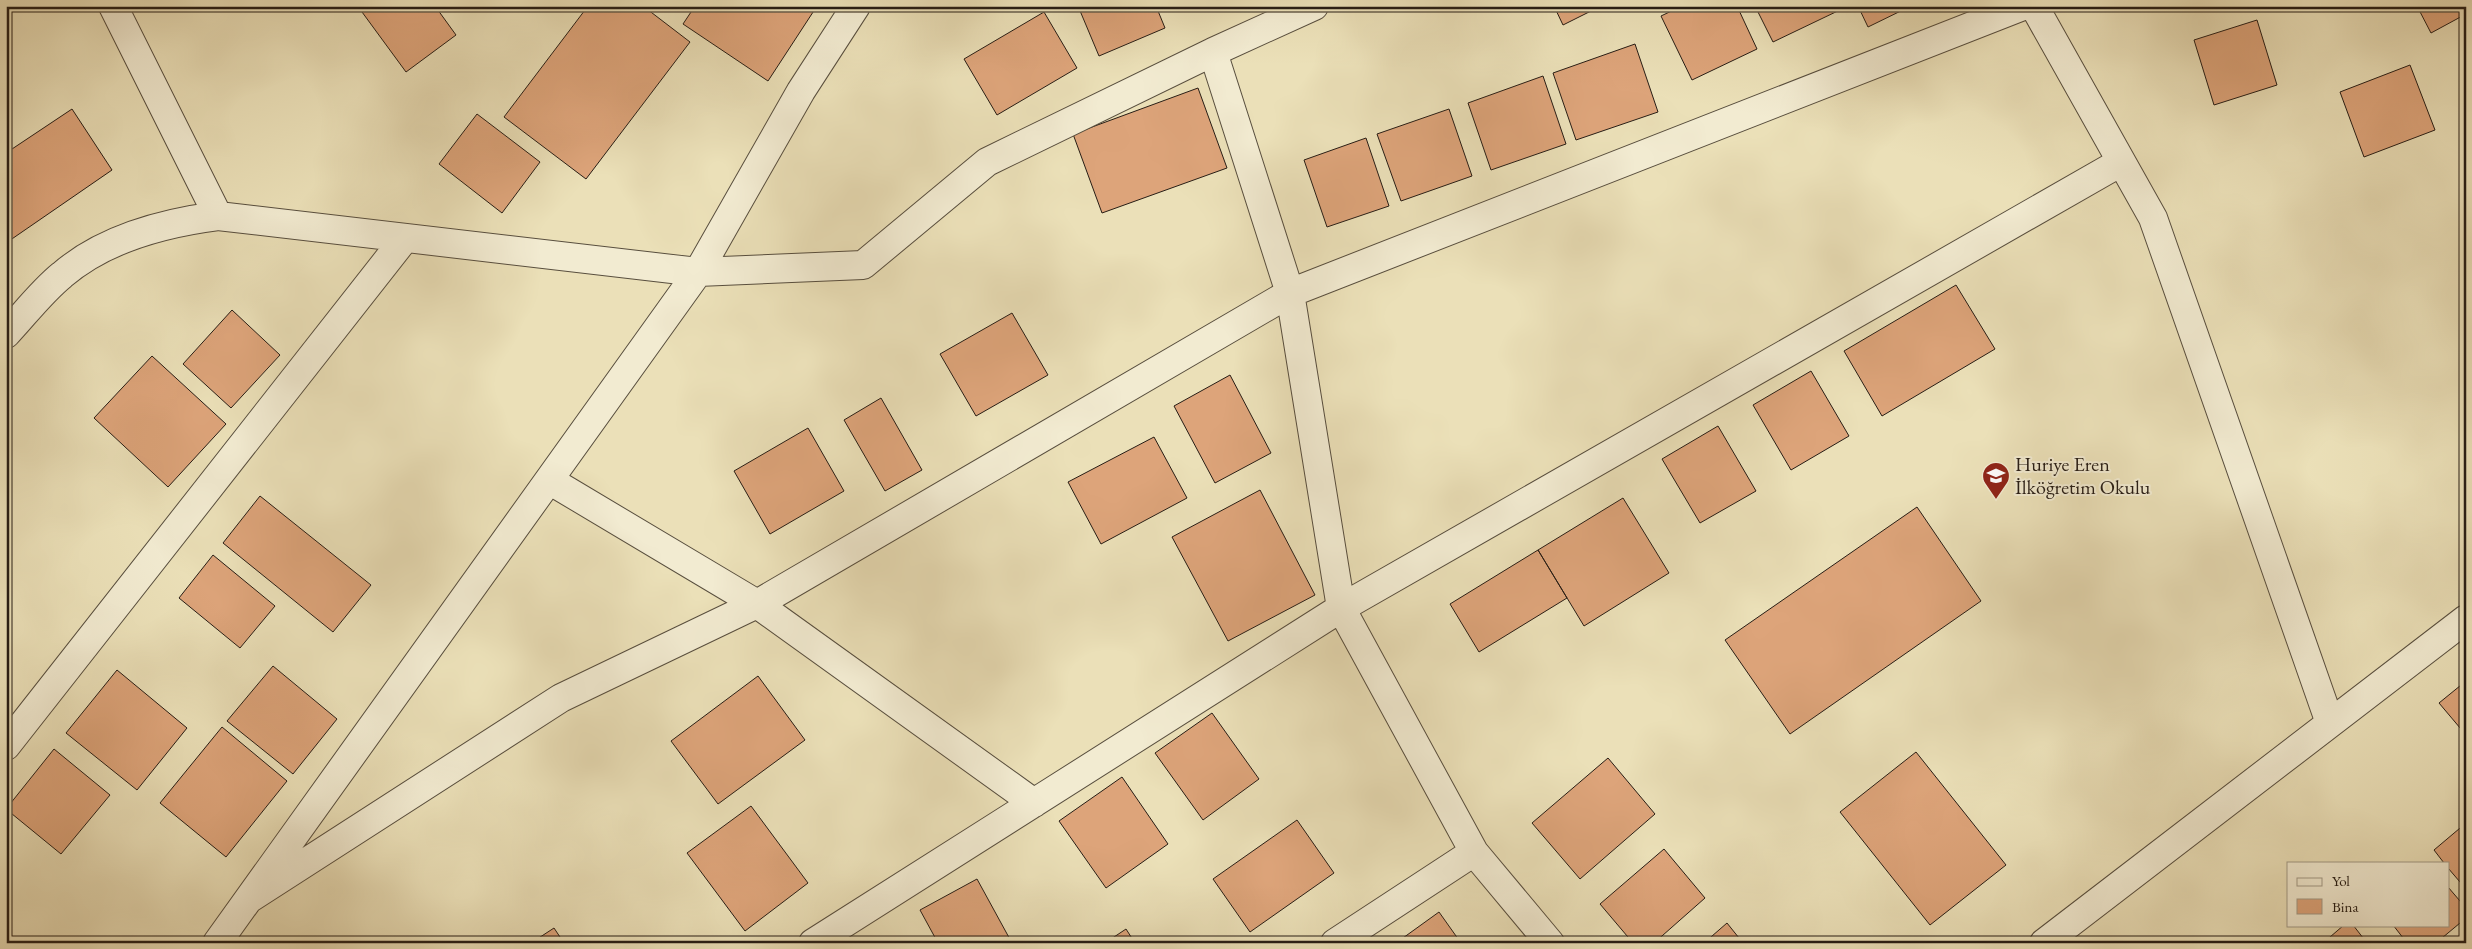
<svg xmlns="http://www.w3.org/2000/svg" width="2472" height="949" font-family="'EB Garamond',serif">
  <rect width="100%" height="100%" fill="#ebe0b8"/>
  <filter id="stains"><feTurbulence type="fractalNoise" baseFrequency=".004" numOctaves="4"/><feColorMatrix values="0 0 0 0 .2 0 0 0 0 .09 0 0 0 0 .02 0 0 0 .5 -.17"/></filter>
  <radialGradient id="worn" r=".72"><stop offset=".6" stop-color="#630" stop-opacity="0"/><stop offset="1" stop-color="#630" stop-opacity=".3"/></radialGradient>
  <path fill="#dda47a" stroke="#271d15" d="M371 6H435L456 35 406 72 362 12Z
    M588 6H643L690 42 586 179 504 117Z
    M695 6H817L768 81 683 24Z
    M1078 6H1156L1165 28 1099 56Z
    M1554 6H1601L1563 25Z
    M1682 6H1737L1757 49 1692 80 1661 16Z
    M1755 6H1843L1844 8 1773 42Z
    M1858 6H1911L1868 27Z
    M2417 6H2466V14L2431 33Z
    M1044 12 1077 68 997 115 964 59Z
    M2257 20 2277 85 2214 105 2194 40Z
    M1635 44 1658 112 1576 140 1553 73Z
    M2410 65 2435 130 2364 157 2340 92Z
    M1543 76 1566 144 1491 170 1468 103Z
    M1198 88 1227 168 1102 213 1073 134Z
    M72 109 112 170 6 243V153Z
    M1449 109 1472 176 1401 201 1377 134Z
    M477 114 540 162 502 213 439 164Z
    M1366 138 1389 206 1327 227 1304 160Z
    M1956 285 1995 349 1882 416 1844 351Z
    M232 310 280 355 231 408 183 364Z
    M1012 313 1048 375 976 416 940 354Z
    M152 356 226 424 168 487 94 418Z
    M1811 371 1849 436 1791 470 1753 405Z
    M1230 375 1271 453 1215 483 1174 406Z
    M881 398 922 470 885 491 844 420Z
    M1718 426 1756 491 1700 523 1662 459Z
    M808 428 844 491 770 534 734 471Z
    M1154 437 1187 498 1101 544 1068 482Z
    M1260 490 1315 595 1228 641 1172 537Z
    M260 496 371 585 333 632 223 543Z
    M1623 498 1669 573 1584 626 1538 550Z
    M1917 507 1981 601 1790 734 1725 640Z
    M1538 550 1567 598 1479 652 1450 604Z
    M213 555 275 606 240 648 179 598Z
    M273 666 337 719 293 774 227 721Z
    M117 670 187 728 137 790 66 733Z
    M758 676 805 740 718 804 671 741Z
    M2466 681V735L2439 703Z
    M1212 713 1259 779 1203 820 1155 753Z
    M222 727 287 781 226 857 160 803Z
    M54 749 110 795 61 854 6 809Z
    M1916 752 2006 865 1930 925 1840 812Z
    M1608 758 1655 814 1580 879 1532 823Z
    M1122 777 1168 844 1106 888 1059 821Z
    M751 806 808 883 745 931 687 853Z
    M1297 820 1334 873 1250 932 1213 879Z
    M2466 823V889L2448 868V863H2444L2434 850Z
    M1664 849 1705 898 1654 943H1633L1600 904Z
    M977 879 1012 943H938L920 910Z
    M2448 887 2466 908V918L2436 943H2407L2393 925H2448Z
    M1439 912 1461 943H1396Z
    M1727 923 1743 943H1704Z
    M2344 925H2353L2367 943H2323Z
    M554 928 564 943H531Z
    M1126 929 1135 943H1105Z"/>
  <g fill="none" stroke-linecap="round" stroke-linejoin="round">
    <defs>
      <path id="minor" d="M113 6 218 216
        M2034 6 2153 218 2330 723
        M1213 52 1290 293 1341 608 1474 852 1550 943
        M6 334C24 315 41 292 62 275 105 238 163 223 218 216L698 272 863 265 987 162 1213 52 1314 6
        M549 480 757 604 1034 803
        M6 746 405 238
        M249 899 561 698 757 604 1290 293 2023 6
        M217 943 698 272 801 91 856 6
        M813 943 1341 608 2121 162
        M1335 943 1474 852
        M2044 943 2466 619"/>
    </defs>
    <use href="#minor" stroke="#584e3e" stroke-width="30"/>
    <use href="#minor" stroke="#f2ebd1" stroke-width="28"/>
  </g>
  <defs>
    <symbol id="school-pin" viewBox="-11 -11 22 30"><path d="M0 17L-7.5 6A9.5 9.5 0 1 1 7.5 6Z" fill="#8f2418" stroke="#f2ebd1"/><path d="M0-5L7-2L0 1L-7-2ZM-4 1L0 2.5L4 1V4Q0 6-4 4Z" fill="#fff"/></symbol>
  </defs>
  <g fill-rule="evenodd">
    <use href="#school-pin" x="1980" y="460" width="32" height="43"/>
  </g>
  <g text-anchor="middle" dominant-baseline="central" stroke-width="4" stroke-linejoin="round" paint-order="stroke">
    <g font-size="20" fill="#271d15" stroke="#f2ebd1" text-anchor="start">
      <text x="2015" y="464">Huriye Eren<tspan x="2015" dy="23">İlköğretim Okulu</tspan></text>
    </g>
  </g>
  <rect width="2472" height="949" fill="none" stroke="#ebe0b8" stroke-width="25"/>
  <rect x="8" y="8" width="2457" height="934" fill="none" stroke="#271d15" stroke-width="2.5"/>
  <rect x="12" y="12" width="2447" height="924" fill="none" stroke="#271d15"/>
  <rect x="2287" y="862" width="162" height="65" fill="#f2ebd1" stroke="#a19986"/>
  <rect x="2297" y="878" width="25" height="8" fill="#f2ebd1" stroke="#a19986"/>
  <text x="2332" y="886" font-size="15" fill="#271d15">Yol</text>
  <rect x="2297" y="899" width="25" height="15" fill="#dda47a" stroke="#a19986"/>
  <text x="2332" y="912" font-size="15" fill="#271d15">Bina</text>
  <rect width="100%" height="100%" filter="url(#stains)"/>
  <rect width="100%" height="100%" fill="url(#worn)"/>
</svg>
